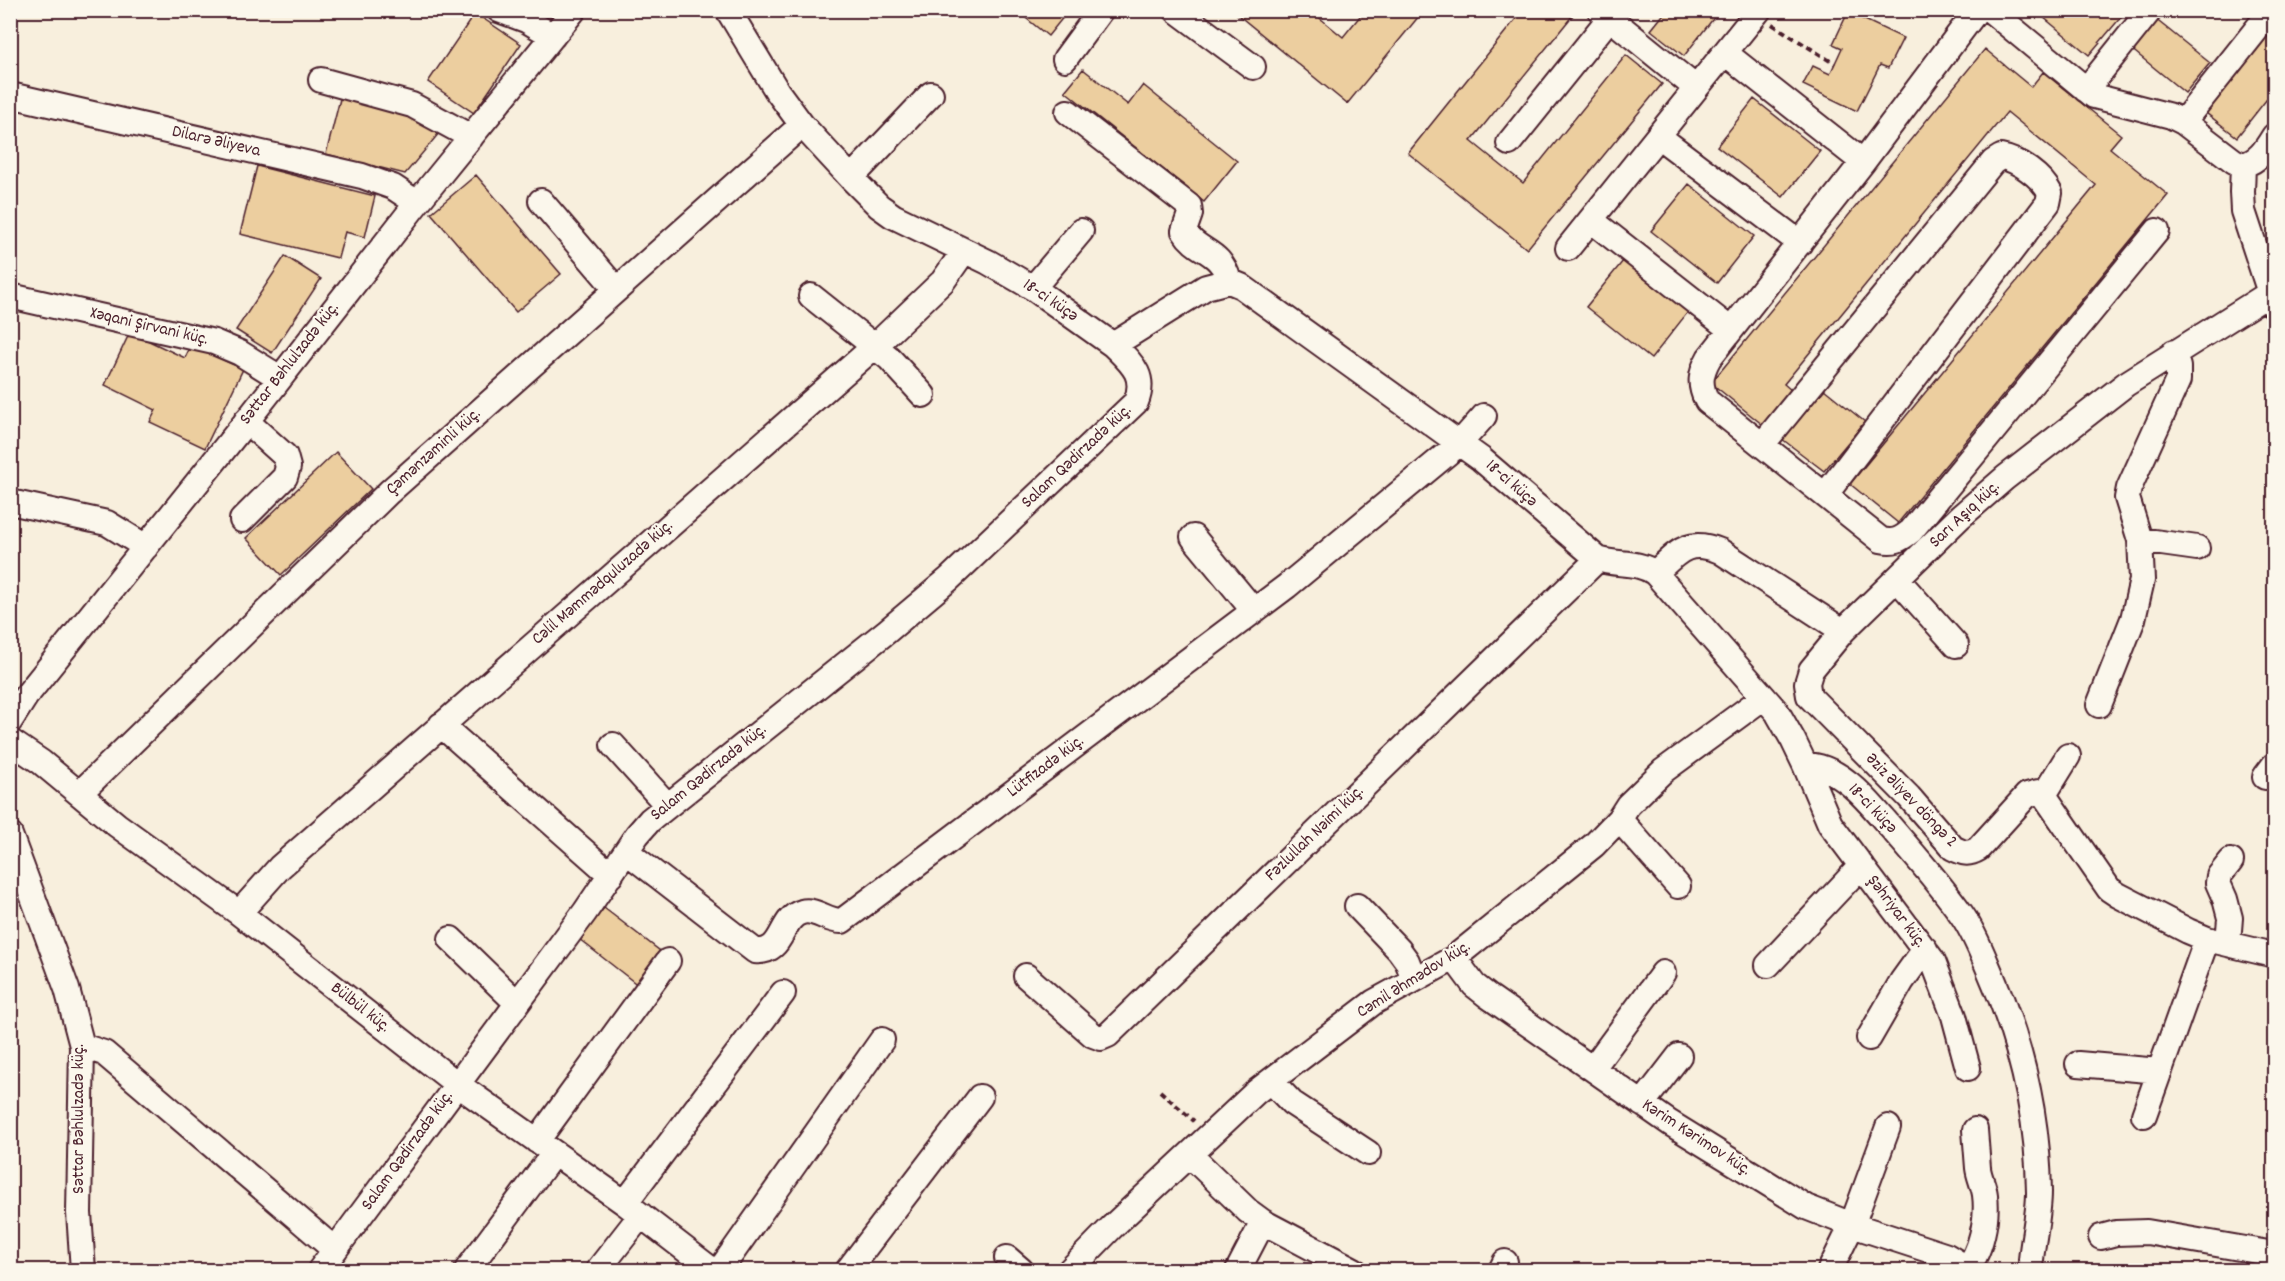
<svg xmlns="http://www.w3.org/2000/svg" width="2285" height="1281" font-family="Dekko,sans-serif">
  <rect width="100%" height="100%" fill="#f8efdd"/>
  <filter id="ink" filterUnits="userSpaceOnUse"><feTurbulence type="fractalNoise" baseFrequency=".0167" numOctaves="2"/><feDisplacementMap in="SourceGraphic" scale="12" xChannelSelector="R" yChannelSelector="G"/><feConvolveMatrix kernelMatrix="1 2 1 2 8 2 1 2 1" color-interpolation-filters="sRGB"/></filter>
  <g filter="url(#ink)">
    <path fill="#ecce9f" stroke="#4a1f2b" stroke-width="1.5" d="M1016 10H1069L1048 36Z
      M1232 10H1310L1343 37 1365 10H1424L1347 104Z
      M1523 10H1568L1573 15 1471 141 1523 183 1626 55 1662 84 1527 249 1408 153Z
      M1667 10H1720L1684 56 1651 30Z
      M2049 10H2127L2089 55 2043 17Z
      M1848 12 1903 38 1888 68 1880 65 1857 111 1803 85 1813 66 1830 74 1842 48 1833 44Z
      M475 13 521 44 474 113 428 82Z
      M2154 18 2210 63 2185 93 2130 48Z
      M2274 28V90L2237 137 2206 113Z
      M1985 49 2031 87 2043 72 2121 135 2110 148 2168 195 1898 523 1850 484 2096 185 2007 112 1784 384 1791 390 1763 425 1711 383Z
      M1083 69 1128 105 1143 85 1237 161 1204 202 1065 91Z
      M341 95 407 111 440 132 405 174 326 154Z
      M1754 99 1820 151 1783 197 1717 146Z
      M257 166 375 196 365 237 345 232 338 258 240 234Z
      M476 175 561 274 516 312 431 213Z
      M1689 184 1754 236 1717 283 1651 231Z
      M285 256 321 279 272 353 236 330Z
      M1623 261 1688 312 1651 359 1586 307Z
      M130 332 185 358 191 345 243 369 205 448 150 422 156 410 105 385Z
      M1824 389 1865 422 1824 471 1782 439Z
      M336 452 371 489 281 575 246 538Z
      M604 908 664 954 639 986 579 939Z"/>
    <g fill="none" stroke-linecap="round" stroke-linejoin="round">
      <defs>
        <path id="minor" d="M499 10 526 20 553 36
          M728 10 777 91 802 125 851 178 879 206 893 216 988 262 1033 288 1113 345 1206 287 1229 281 1241 286 1481 459 1598 559C1617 566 1636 560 1655 573L1777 712 1793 740 1805 765C1842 765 1871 805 1893 830 1917 858 1941 885 1962 915 1974 932 1982 953 1990 972 2021 1042 2038 1116 2039 1192 2039 1214 2033 1238 2031 1260
          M1176 10 1253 67
          M1600 10 1696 88
          M1977 10 1863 162 1709 358C1700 374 1699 385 1707 401L1881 540C1894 543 1900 540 1911 531L2157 231
          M1990 10 2094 96 2171 116 2183 122 2234 161 2243 165
          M1725 53 1863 162
          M1065 59 1101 10
          M321 80 412 105 471 137
          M2086 90 2150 10
          M10 95 362 176 393 187 417 203
          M1068 112 1189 206 1190 214 1184 231C1198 254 1220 248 1229 281
          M2183 122 2272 10
          M1658 136 1800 243
          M1509 143 1616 10
          M2243 165 2242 192 2243 211 2270 293
          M2243 165C2259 161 2266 149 2274 136
          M851 178 931 94
          M541 201 616 289
          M1591 220 1731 330
          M1568 248 1759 10
          M1033 288 1081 231
          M10 296 214 342 240 353 280 378
          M811 296 889 358 923 395
          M1762 445 1993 162 2001 157C2019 160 2042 177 2050 193L2048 203 1826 494
          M10 502 107 523 146 547
          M242 520 285 477 288 467 285 456 246 421
          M1193 537 1254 611
          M2140 540 2197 548
          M1655 573C1678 552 1687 538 1720 551L1843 631 1960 517 2005 478 2126 384 2270 293 2274 306
          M1897 579 1956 645
          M1843 631 1811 670 1807 683 1809 696 1909 797 1953 848C1963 853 1968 855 1978 849L2027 795 2038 792 2044 795 2109 889 2118 895 2188 931 2207 939 2274 955
          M2099 705 2133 619 2142 580 2140 540 2127 498 2129 488 2178 380V367L2174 352
          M10 721 26 696 253 413 417 203 574 10
          M441 725 611 875
          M10 741 41 762 117 825 239 913 457 1084 625 1203 712 1270
          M613 745 667 805
          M1805 765 1830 824 1933 961 1954 1016 1968 1068
          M2265 777 2274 765
          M80 793 389 492 802 125
          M2044 795 2068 756
          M1619 819 1678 886
          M10 835 67 989 82 1046 79 1213 83 1270
          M627 852 755 951C785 954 779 918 802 912 815 908 828 922 842 921L1287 586 1460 443 1484 416
          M1357 906 1399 950 1407 961 1414 979
          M239 913 280 867 875 346 943 281 964 251
          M451 939 517 1003
          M2228 943 2230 918 2225 899 2218 883 2219 876 2231 861
          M1454 958 1474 985 1488 996 1670 1123 1806 1207 1852 1225 1947 1256 1957 1262 1965 1270
          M1768 965 1861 866
          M1026 976 1093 1035 1101 1038 1108 1035 1598 559
          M1869 1038 1902 981 1925 949
          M82 1046 104 1053 335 1250
          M2078 1064 2160 1071
          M1593 1068 1663 973
          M1271 1081 1292 1103 1368 1153
          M1642 1104 1679 1056
          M2144 1115 2207 939
          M537 1141 668 961
          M1190 1155 1248 1211 1263 1222 1354 1270
          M625 1203 783 993
          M2101 1237 2116 1233 2147 1232 2274 1254
          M1007 1258 1021 1270
          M320 1270 585 912 637 835 650 820 886 632 949 579 1136 402C1147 375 1131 363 1113 345
          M467 1270 554 1153
          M598 1270 641 1215
          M720 1270 882 1040
          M848 1270 980 1097
          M1070 1270 1112 1227 1256 1092 1374 1002 1454 958 1594 845 1619 819 1628 805 1663 771 1764 697
          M1238 1270 1263 1222
          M1501 1270 1505 1262
          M1830 1270 1852 1225 1888 1127
          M1965 1270C1981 1254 1988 1218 1985 1195 1984 1186 1979 1177 1978 1168 1977 1155 1976 1143 1975 1130"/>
      </defs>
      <use href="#minor" stroke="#4a1f2b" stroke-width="28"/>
      <path stroke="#4a1f2b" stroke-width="4" stroke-dasharray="6 4.5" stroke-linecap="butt" d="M1772 24 1835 64
        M1160 1091 1194 1121"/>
      <use href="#minor" stroke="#fbf7ec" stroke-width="24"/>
    </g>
  </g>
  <g text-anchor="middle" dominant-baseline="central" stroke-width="4.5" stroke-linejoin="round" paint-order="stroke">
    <g font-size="18" fill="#4a1f2b" stroke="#fbf7ec">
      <text transform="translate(216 142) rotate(13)">Dilarə Əliyeva</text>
      <text transform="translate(1050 301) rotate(34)">18-ci küçə</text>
      <text transform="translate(149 327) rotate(13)">Xəqani Şirvani küç.</text>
      <text transform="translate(290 364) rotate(-52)">Səttar Bəhlulzadə küç.</text>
      <text transform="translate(434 452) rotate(-42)">Çəmənzəminli küç.</text>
      <text transform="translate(1077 457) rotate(-43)">Salam Qədirzadə küç.</text>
      <text transform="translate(1511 484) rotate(41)">18-ci küçə</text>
      <text transform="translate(1965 515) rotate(-43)">Sarı Aşıq küç.</text>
      <text transform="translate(603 583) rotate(-41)">Cəlil Məmmədquluzadə küç.</text>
      <text transform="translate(1046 767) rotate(-37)">Lütfizadə küç.</text>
      <text transform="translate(709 773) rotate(-39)">Salam Qədirzadə küç.</text>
      <text transform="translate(1911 801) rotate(46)">Əziz Əliyev döngə 2</text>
      <text transform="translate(1872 809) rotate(46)">18-ci küçə</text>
      <text transform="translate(1315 834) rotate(-44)">Fəzlullah Nəimi küç.</text>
      <text transform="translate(1896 912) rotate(53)">Şəhriyar küç.</text>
      <text transform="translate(1414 980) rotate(-32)">Cəmil Əhmədov küç.</text>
      <text transform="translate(360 1008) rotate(38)">Bülbül küç.</text>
      <text transform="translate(79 1119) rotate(-90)">Səttar Bəhlulzadə küç.</text>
      <text transform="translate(1696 1138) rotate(33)">Kərim Kərimov küç.</text>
      <text transform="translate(408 1151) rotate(-54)">Salam Qədirzadə küç.</text>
    </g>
  </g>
  <rect width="2285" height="1281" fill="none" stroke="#fbf7ec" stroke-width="36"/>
  <rect x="18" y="18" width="2249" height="1245" fill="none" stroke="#4a1f2b" stroke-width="2" filter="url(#ink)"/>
</svg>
